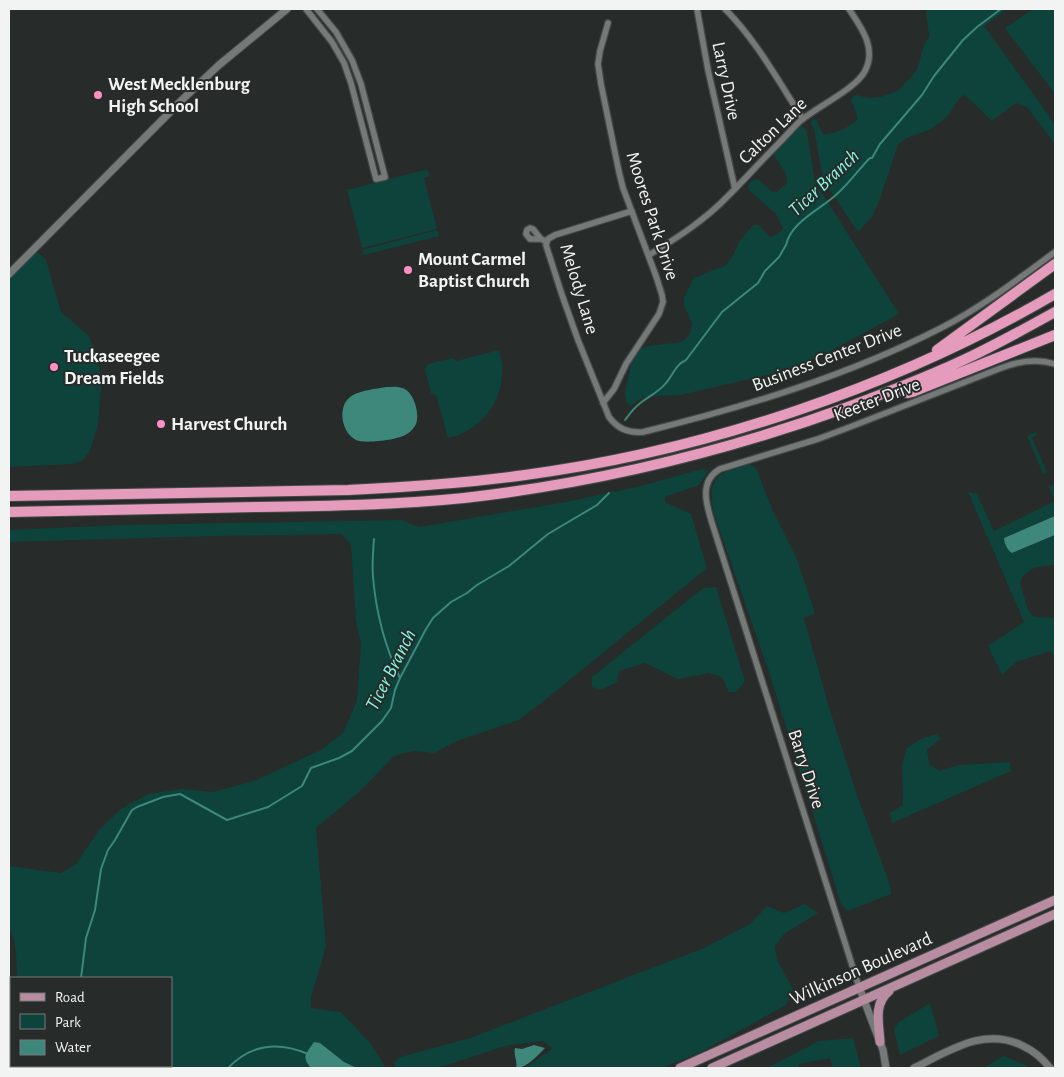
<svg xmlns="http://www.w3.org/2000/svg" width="1064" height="1077" font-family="'Alegreya Sans',sans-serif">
  <rect width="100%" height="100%" fill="#272b2a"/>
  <path fill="#0d433b" d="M926 9H1007L984 26 1055 124V144L1027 107 1016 103 992 121 967 97 963 95C955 102 952 113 943 120 939 123 934 127 930 129 917 136 909 134 898 145L878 204 871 218 858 232 823 180 814 129 810 122 813 119 816 120 823 134C833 135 850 127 857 120L856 112 851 101 853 96 857 95 868 98 880 97 898 91 912 76 918 67 924 45 929 36Z
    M1033 9H1055V94L1005 28Z
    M801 124 807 132 815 182 899 314 825 354 787 370 755 378 680 395 649 396 640 399 631 406 626 402 625 392 631 365 640 349 648 346 682 342 690 334 692 323 684 306V297L694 278 726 265 732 257 739 242 753 225H759L770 237 778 234 783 228 776 214 750 191 748 185 753 180 758 179 771 191 777 192 787 183 786 174 773 154Z
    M425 170C428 171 430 173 429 176L424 178 437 229 362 248 347 190Z
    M437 230 439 236 364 255 362 250Z
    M34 249 46 260 61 312 88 335 96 353 102 381 98 424 90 451 82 461 72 464 9 467V273Z
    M499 350C501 358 503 365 502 373 502 399 486 422 463 433 459 436 453 436 448 438L436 395 431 394 425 369 428 364 453 358 456 361Z
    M1036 432 1037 435 1032 438 1047 472 1043 474 1027 436Z
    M749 464 756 468 772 509 796 557 815 613 804 618 828 704 857 795 891 888V894L847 911 841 904 770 675 713 511C713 504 711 497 712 490 715 471 734 469 749 464Z
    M702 469 708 471 699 485 665 497V502L691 514 707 568 550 696 519 720 457 741 434 753 413 751 394 756 360 791 316 828 326 947 311 997V1008L341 1012 371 1044 386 1068H13V1066H171V978H17L16 953 14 939 9 929V866L61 873 76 864 99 830 121 809 148 794 182 789 213 792 254 781 321 750 343 733 357 700 361 644 356 621 351 545 342 534 215 536 9 542V530L124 525 401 520 419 527 566 502 641 486Z
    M1053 485 1055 491V516L1004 538V541L1012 553 1055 535V565C1038 567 1029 566 1020 582L1028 610 1034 617 1055 618V661L1051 651 1016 662 1002 675 988 646 1024 622 968 492 977 494 994 531 1055 501 1048 486Z
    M716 587 745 681 736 692H729L722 677 709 673 678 679 645 663 619 671 617 682 601 690 592 687V677L703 588Z
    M936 734 941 738 927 750 929 764 939 771 958 765 1010 762 1011 771 892 823 890 813 903 805 902 764 907 748 921 739Z
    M805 904 818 913 784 934 775 946 777 960 793 989 786 1005 703 1051 662 1068H525L552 1049 543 1041 505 1046 444 1066 428 1068H396L394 1063 400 1057 470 1038 704 948 750 924 767 906 784 913Z
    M930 1003 939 1036 900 1055 894 1029 899 1022Z
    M853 1038 861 1068H833L830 1058 799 1064V1068H767L819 1041Z
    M1004 1056 1023 1064 1030 1068H983Z"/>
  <path fill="#3d877b" d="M386 387C391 387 397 386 402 388 414 391 420 414 416 424 414 428 410 433 405 435 397 440 364 444 356 440 341 433 336 404 353 395 363 390 375 389 386 387Z
    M1055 516V535L1012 553C1008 551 1004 543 1004 538Z
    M314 1042 320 1043 344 1062 357 1068H311C301 1056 306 1054 314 1042Z
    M534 1045 545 1048C537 1056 527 1068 516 1068 518 1061 513 1055 515 1048L522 1049Z"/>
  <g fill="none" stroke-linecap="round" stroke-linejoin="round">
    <path stroke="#3d877b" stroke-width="2" d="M625 420C629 415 633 409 638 405 647 397 658 393 666 383 673 375 675 365 686 360L722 312 758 283 765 271 779 257 786 245C791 221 822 209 838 193 850 182 859 169 870 158H872L880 144 922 95 934 76 963 40 977 27 1001 9
      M374 539C373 551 372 565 373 577 376 612 385 647 400 678
      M81 978 86 938 95 910 101 869 108 850 115 840 132 810 137 807 163 797 180 794 227 820 268 807 302 786 311 768 339 758 352 751 382 721 391 708 395 690 400 678 426 629 433 618 451 602 467 593 477 585 509 566 548 534 597 505 609 493
      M53 1068V1066
      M228 1068C251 1044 278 1041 308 1054
      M513 1068H514"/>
    <defs>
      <path id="minor" d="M306 9 332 42 344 63 351 83 376 179 385 177 361 84 352 60 336 32 317 9
        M697 9 708 70 735 189
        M725 9C757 41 778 81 803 119
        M632 211 555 235 548 239 546 245 562 295 578 340 609 417C618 429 628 433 643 432 745 407 847 376 941 328 982 307 1018 279 1055 252
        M541 239 533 229 530 228 527 230 526 234 530 239H541L547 242
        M649 255C677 238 705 220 728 196 745 179 761 161 778 144 785 137 792 129 799 122 816 107 856 89 865 71 877 48 861 27 849 9
        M603 403 614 389 626 364 659 314 663 302 662 295 656 276 623 188 619 172 601 84 598 64 600 51 608 23
        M859 987 712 523C706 504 699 481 720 469L818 439 850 427 1001 368C1019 361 1036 358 1055 364"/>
      <path id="tertiary" d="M9 274 184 98 219 65 287 9
        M859 987 883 1050 886 1068
        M914 1068C949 1051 985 1026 1023 1046 1034 1051 1043 1059 1050 1068"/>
      <path id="primary" d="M880 1042C879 1024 873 1004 889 991
        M680 1068 1055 900
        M712 1068 1055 914"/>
      <path id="motorway" d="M937 350 1055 264
        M897 389 908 393 912 392 1055 335
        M9 496 348 490C407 487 466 483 525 475 706 451 897 386 1055 294
        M9 512C92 510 175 509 258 507 327 506 396 505 464 498 596 483 724 452 848 407 891 391 933 375 974 355 1001 342 1028 327 1055 312"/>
    </defs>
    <use href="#minor" stroke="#464949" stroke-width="8"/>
    <use href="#tertiary" stroke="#464949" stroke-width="9"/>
    <use href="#primary" stroke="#464949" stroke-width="11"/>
    <use href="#motorway" stroke="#464949" stroke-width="12"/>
    <use href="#minor" stroke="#757978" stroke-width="5.5"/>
    <use href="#tertiary" stroke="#757978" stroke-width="7"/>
    <use href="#primary" stroke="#b88da1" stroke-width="9"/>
    <use href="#motorway" stroke="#e49bbc" stroke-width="10"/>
  </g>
  <g fill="#fc8fc3" stroke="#272b2a" stroke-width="2">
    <circle cx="98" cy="95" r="5"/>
    <circle cx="408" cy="270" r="5"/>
    <circle cx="54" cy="367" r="5"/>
    <circle cx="161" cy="424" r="5"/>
  </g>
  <g text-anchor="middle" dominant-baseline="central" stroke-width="4" stroke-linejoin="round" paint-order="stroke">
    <g font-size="19" fill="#f2f4f4" stroke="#272b2a">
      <text transform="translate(726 81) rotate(78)">Larry Drive</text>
      <text transform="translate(773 131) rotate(-44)">Calton Lane</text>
      <text transform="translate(652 216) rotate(72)">Moores Park Drive</text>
      <text transform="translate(579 289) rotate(73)">Melody Lane</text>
      <text transform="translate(827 358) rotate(-21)">Business Center Drive</text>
      <text transform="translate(877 400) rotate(-21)">Keeter Drive</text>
      <text transform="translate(806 769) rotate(72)">Barry Drive</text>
      <text transform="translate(861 969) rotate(-24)">Wilkinson Boulevard</text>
    </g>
    <g font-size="19" font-weight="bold" fill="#f2f4f4" stroke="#272b2a" text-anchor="start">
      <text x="108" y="84">West Mecklenburg<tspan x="108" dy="22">High School</tspan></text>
      <text x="418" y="259">Mount Carmel<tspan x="418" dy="22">Baptist Church</tspan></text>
      <text x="64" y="356">Tuckaseegee<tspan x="64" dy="22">Dream Fields</tspan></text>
      <text x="171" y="424">Harvest Church</text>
    </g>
    <g font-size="20" font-style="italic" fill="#85f3e0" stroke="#272b2a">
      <text transform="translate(824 183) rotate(-43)">Ticer Branch</text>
      <text transform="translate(391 670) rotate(-63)">Ticer Branch</text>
    </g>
  </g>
  <rect width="1064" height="1077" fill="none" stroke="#f2f4f4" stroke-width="20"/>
  <rect x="10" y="977" width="162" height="90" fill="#272b2a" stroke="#787b7b"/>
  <rect x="20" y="993" width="25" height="8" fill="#b88da1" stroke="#787b7b"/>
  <text x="55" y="1002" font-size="15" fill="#f2f4f4">Road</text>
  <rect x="20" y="1014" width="25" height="15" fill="#0d433b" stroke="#787b7b"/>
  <text x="55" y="1027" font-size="15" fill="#f2f4f4">Park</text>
  <rect x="20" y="1040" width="25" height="15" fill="#3d877b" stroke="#787b7b"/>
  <text x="55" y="1052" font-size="15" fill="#f2f4f4">Water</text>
</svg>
